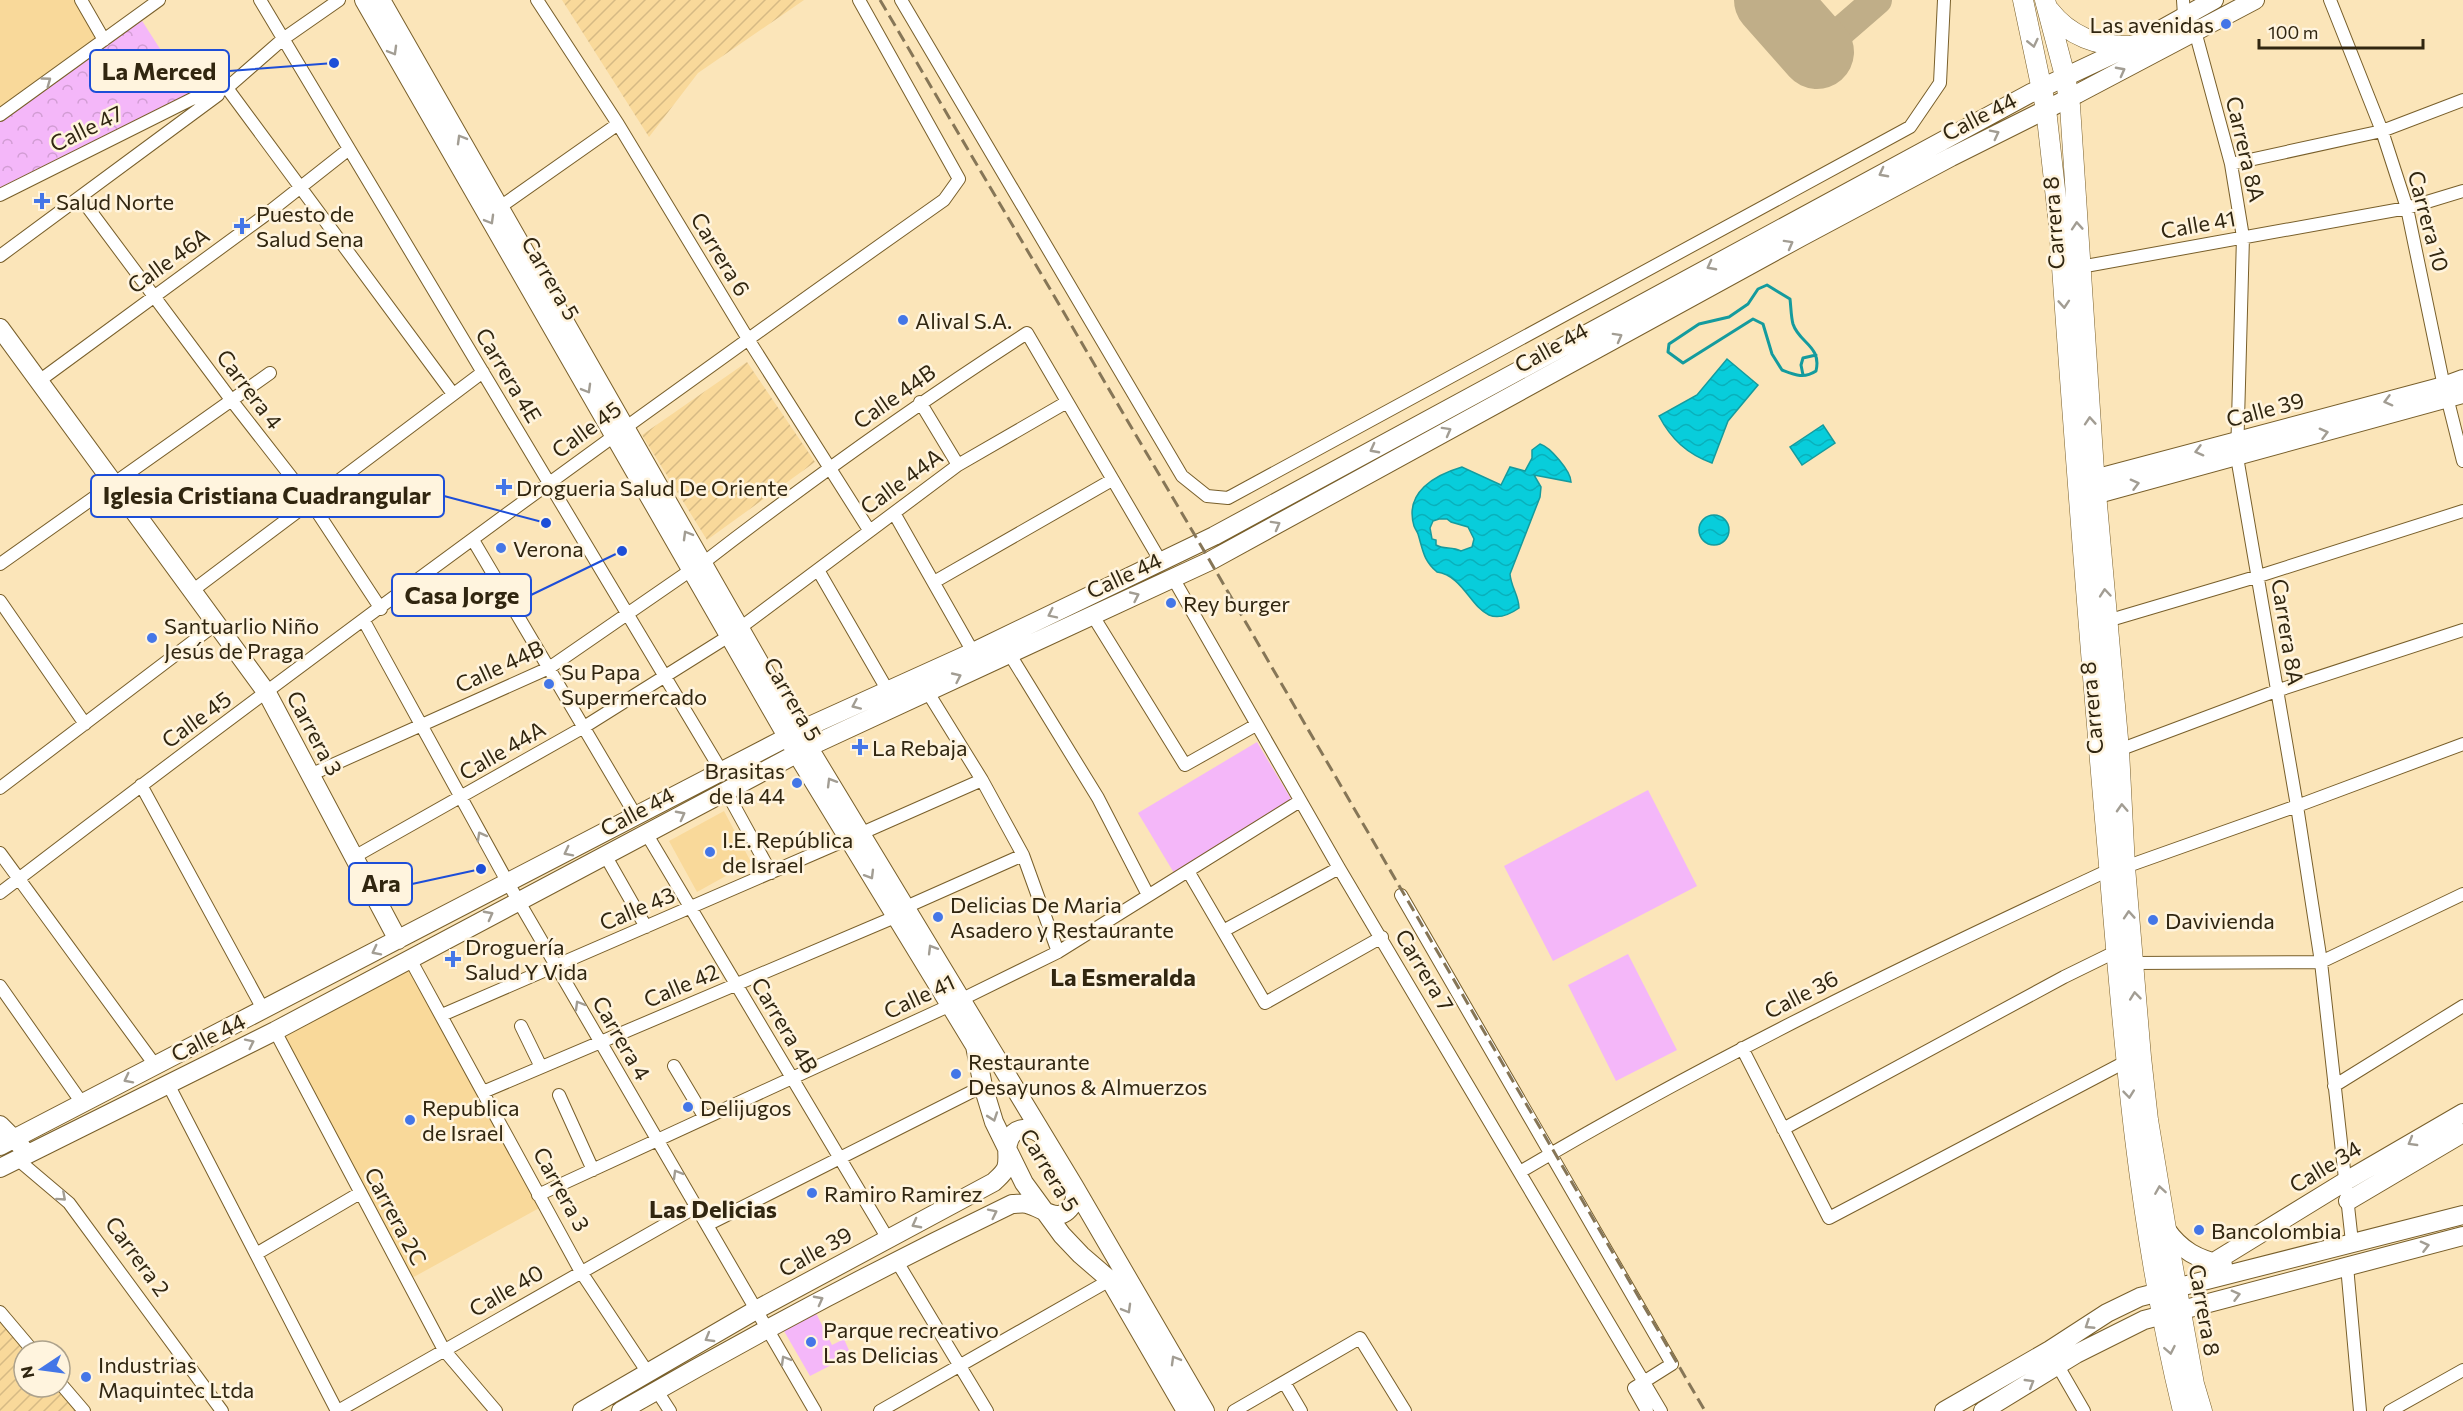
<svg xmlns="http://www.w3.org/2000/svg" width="2463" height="1411" font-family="Commissioner,sans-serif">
  <defs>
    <pattern id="industrial-furrows" width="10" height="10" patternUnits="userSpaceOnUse" patternTransform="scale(1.5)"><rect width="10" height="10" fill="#f9d99a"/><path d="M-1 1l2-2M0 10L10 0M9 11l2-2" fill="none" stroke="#d6ba84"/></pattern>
    <pattern id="park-crowns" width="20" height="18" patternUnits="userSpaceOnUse" patternTransform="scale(1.5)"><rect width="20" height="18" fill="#f4b7f9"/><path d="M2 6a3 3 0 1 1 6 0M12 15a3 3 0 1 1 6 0" fill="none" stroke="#d29dd4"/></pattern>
    <pattern id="water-waves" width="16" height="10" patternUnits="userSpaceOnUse" patternTransform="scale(1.5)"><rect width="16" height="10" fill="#08cddb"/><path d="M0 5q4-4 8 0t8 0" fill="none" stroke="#09b0bb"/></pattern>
  </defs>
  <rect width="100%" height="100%" fill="#fbe5b9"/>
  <path fill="#f9d99a" d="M0 0H81L104 40 0 115Z
    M724 811 751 862 697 892 669 841Z
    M409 964 541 1207 412 1278 281 1032Z"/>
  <path fill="url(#industrial-furrows)" d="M562 0H804L698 73 649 137Z
    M747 362 815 462 707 540 642 435Z
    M0 1312 33 1351H24V1387H60L84 1411H0Z"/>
  <path fill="url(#park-crowns)" d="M139 16 192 99 0 195V115Z"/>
  <path fill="#f4b7f9" d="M1257 742 1293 802 1174 873 1138 813Z
    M1648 790 1697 886 1553 961 1504 866Z
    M1628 954 1677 1050 1616 1081 1568 985Z
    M816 1313 832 1345 844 1339 851 1355 810 1376 784 1331Z"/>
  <path fill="url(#water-waves)" stroke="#149b9e" stroke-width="1.5" fill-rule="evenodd" d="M1727 359 1758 385 1728 421 1712 463C1687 454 1671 439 1659 416L1697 395Z
    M1823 425 1835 443 1802 465 1790 447Z
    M1540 444C1550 447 1571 471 1571 482L1534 475 1541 487 1540 497 1510 574C1511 587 1519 596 1519 608 1475 639 1473 577 1437 572 1423 560 1423 550 1418 534 1417 531 1415 529 1414 526 1404 492 1435 475 1462 467L1501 485 1510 467 1525 471 1532 458V450ZM1439 519H1447L1451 522 1468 527 1474 539 1472 547 1461 551C1452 546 1444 550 1436 545V540L1432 539 1430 528 1433 521Z
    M1699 530a15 15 0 1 1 30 0a15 15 0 1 1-30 0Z"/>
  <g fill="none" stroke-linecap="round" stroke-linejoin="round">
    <path stroke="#149b9e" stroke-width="3" d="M1767 285 1790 299C1791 307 1791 317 1793 324 1799 343 1822 346 1816 371 1804 379 1795 375 1782 370L1772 354 1763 324 1753 319 1683 363 1668 352 1669 344 1699 324 1729 317 1748 304 1758 289Z
      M1803 375 1801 365 1803 358 1816 355"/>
    <path stroke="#c0ae88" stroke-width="30" d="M1817 52 1877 0"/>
    <path stroke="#c0ae88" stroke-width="74" d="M1771 0 1817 52"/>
    <defs>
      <path id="street" d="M81 0 104 40
        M260 0 722 772
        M537 0 618 124 748 339 869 530
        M901 0 1182 476 1207 496 1228 498 1910 127 1940 83 1944 0
        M2183 0 2184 15
        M2330 0 2382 131 2407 208 2442 377 2463 461
        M2195 31 2231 164 2243 237 2237 457 2297 806 2321 962 2352 1242
        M227 88 453 394
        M0 115 159 0
        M2231 164 2382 131 2463 100
        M0 195 192 99 227 88 283 39 339 0
        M80 197 232 401 310 501 381 609
        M500 207 618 124
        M0 256 218 95
        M2080 267 2407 208 2463 191
        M39 381 264 216 349 149
        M920 402 958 465
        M894 513 973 652
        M473 540 636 816
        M703 563C808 482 915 405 1027 333L1161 562
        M0 564 270 373
        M818 570 888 691
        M1173 578 1339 868 1661 1411
        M934 582 1112 480
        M192 591 483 372
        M0 601 85 724
        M1093 616 1185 765 1256 725
        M364 621 508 883 815 1411
        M2107 621 2259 576 2463 511
        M740 628 958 465 1067 402
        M1009 653 1098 798 1148 895
        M927 691 982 780 1023 855 1058 952
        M2119 750 2276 691 2463 630
        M310 775 549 668 691 570
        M141 785 263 1009
        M0 788 216 624
        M726 791 771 873
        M646 833 888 1239
        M862 833 982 780
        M0 853 155 1065
        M605 855 646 927
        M354 857 584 727 729 636
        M2125 867 2297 806 2463 744
        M1188 871 1265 1003 1382 937
        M0 893C310 656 625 425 944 200L959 179 859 0
        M1401 895 1672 1364 1634 1388 1647 1411
        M906 907 1023 855
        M1223 931 1339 868
        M410 959 581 1272 648 1373
        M2132 963 2321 962 2463 894
        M0 986 82 1103
        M442 1015 848 839
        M521 1026 541 1067
        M275 1031 444 1350 496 1411
        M1742 1048 1829 1218 2127 1061
        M674 1066 705 1118
        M168 1084 337 1411
        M2334 1086 2463 1006
        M483 1092 895 917
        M559 1095 593 1170
        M1783 1129 2064 977 2115 952
        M17 1159 69 1203 222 1411
        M1520 1172C1710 1059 1909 963 2109 870
        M538 1195 942 1009 1058 952 1300 801
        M707 1225 983 1086
        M256 1254 360 1193
        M896 1260 987 1411
        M2347 1266 2360 1411
        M0 1312 33 1351
        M2058 1366 2084 1411
        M1284 1382 1301 1411
        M60 1383 84 1411
        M657 1391 670 1411
        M338 1411 696 1207
        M880 1411 1110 1280
        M1234 1411 1360 1338 1405 1411
        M2390 1411 2463 1370"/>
      <path id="secondary" d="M364 0 800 759 975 1046 983 1086 994 1122 1024 1183 1062 1235 1081 1255 1110 1280 1186 1411
        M381 0 795 725 1074 1186 1205 1411
        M0 328 267 693 398 940
        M2083 482 2444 386 2463 379
        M2083 498 2463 394
        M0 1125 21 1146
        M0 1146 805 728 973 652 1214 536 2031 93 2135 44 2214 0
        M0 1168 275 1031 815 744 1210 561 1801 237 1951 157 2077 94 2255 0
        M2348 1201 2463 1133
        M2166 1229C2181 1251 2198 1259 2223 1265
        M2214 1262 2346 1181 2463 1113
        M582 1411 756 1310 994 1182C998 1178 1004 1173 1006 1168 1009 1160 1006 1151 1008 1144 1012 1124 1033 1126 1044 1137
        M621 1411C749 1337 879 1268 1012 1204 1017 1204 1023 1203 1027 1204 1046 1209 1061 1228 1075 1200L1074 1186
        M1944 1411 2050 1350 2107 1313 2140 1297 2463 1215
        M1983 1411 2076 1354 2144 1320 2463 1236"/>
      <path id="primary" d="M2023 0 2046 109 2059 225C2074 438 2090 651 2109 865 2124 1047 2139 1232 2183 1411
        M2045 0 2065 76 2070 106 2094 471 2119 750 2125 867 2141 1057 2148 1120 2166 1229 2194 1384 2202 1411
        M2049 10C2070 37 2097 46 2130 46"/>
    </defs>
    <use href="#street" stroke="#785f2b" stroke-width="14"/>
    <use href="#secondary" stroke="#785f2b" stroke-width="20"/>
    <use href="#primary" stroke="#785f2b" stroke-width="21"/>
    <use href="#street" stroke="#fff" stroke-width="12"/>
    <use href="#secondary" stroke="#fff" stroke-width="18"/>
    <use href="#primary" stroke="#fff" stroke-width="20"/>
    <path stroke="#867657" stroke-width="3" stroke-dasharray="12 6" stroke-linecap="butt" d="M880 0 1210 561 1705 1411"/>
  </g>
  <defs><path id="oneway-chevron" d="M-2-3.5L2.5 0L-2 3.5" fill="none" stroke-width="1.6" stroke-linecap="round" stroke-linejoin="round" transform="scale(1.5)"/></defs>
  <g stroke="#a29d93">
    <use href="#oneway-chevron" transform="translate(2033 43) rotate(77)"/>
    <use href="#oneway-chevron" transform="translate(393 51) rotate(60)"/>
    <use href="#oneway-chevron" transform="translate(2121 71) rotate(-28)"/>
    <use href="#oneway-chevron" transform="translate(47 81) rotate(-36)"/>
    <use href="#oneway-chevron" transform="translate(1995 134) rotate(-27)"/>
    <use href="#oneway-chevron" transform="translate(461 139) rotate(-120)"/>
    <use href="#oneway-chevron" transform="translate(1883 173) rotate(152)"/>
    <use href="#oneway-chevron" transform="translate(490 220) rotate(60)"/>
    <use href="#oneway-chevron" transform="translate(2077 226) rotate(-94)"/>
    <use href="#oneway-chevron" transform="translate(1789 244) rotate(-29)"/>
    <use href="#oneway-chevron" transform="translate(1711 266) rotate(152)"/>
    <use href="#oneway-chevron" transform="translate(2064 304) rotate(86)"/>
    <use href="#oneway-chevron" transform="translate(1618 337) rotate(-29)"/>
    <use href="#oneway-chevron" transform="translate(587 389) rotate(60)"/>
    <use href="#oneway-chevron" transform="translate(2388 401) rotate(165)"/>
    <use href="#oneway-chevron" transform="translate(2090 421) rotate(-94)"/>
    <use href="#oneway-chevron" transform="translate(1447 431) rotate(-29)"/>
    <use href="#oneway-chevron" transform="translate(2324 433) rotate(-15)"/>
    <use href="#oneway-chevron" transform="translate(1374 449) rotate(152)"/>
    <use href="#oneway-chevron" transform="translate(2199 451) rotate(165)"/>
    <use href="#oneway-chevron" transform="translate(2135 484) rotate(-15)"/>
    <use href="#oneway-chevron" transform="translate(1276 525) rotate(-29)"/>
    <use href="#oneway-chevron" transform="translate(687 535) rotate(-120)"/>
    <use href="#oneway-chevron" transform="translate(2105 593) rotate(-95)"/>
    <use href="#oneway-chevron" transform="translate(1135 596) rotate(-25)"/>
    <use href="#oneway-chevron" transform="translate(1052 614) rotate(154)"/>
    <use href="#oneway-chevron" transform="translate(957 677) rotate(-25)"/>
    <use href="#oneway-chevron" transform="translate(856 705) rotate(156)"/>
    <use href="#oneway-chevron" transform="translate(831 782) rotate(-121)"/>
    <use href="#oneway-chevron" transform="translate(2122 808) rotate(-93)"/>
    <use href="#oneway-chevron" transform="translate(681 815) rotate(-28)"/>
    <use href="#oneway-chevron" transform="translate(481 836) rotate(-119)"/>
    <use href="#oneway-chevron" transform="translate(568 852) rotate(153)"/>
    <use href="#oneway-chevron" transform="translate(870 875) rotate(59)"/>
    <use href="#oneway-chevron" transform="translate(489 915) rotate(-28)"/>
    <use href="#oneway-chevron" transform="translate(2129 915) rotate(-94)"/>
    <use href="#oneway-chevron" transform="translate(932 949) rotate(-121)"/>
    <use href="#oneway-chevron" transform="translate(376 951) rotate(153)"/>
    <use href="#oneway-chevron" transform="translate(2135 996) rotate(-96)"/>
    <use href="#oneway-chevron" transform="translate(579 1005) rotate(-120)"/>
    <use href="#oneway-chevron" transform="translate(250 1043) rotate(-26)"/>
    <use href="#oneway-chevron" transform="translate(128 1079) rotate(153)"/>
    <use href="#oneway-chevron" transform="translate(2129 1094) rotate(84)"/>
    <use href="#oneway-chevron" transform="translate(993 1117) rotate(71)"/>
    <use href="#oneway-chevron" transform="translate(2412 1142) rotate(150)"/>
    <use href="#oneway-chevron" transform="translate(677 1174) rotate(-120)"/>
    <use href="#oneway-chevron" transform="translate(2160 1190) rotate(-99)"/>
    <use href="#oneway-chevron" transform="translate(62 1197) rotate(42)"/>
    <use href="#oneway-chevron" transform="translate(993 1213) rotate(-26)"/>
    <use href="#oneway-chevron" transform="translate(916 1224) rotate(152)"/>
    <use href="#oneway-chevron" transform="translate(2425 1246) rotate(-14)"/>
    <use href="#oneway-chevron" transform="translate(2236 1295) rotate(-15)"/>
    <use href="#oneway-chevron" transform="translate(819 1300) rotate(-28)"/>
    <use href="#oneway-chevron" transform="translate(1127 1309) rotate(60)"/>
    <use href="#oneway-chevron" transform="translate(2089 1325) rotate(147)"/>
    <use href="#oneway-chevron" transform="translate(709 1338) rotate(150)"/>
    <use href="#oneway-chevron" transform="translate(2170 1350) rotate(79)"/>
    <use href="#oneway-chevron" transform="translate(785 1360) rotate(-120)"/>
    <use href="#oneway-chevron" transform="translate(1175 1360) rotate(-120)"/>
    <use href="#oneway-chevron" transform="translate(2030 1383) rotate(-31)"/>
  </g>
  <g fill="#4476e7" stroke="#fff4de" stroke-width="2">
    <circle cx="2226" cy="24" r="6"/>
    <path d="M39 192h6v6h6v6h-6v6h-6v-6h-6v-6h6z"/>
    <path d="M239 217h6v6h6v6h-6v6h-6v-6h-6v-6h6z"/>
    <circle cx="903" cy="320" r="6"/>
    <path d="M501 478h6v6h6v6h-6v6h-6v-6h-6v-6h6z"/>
    <circle cx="501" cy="548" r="6"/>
    <circle cx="1171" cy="603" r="6"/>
    <circle cx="152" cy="638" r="6"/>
    <circle cx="549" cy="684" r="6"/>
    <path d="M857 738h6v6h6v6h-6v6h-6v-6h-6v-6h6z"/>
    <circle cx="797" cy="783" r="6"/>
    <circle cx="710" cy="852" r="6"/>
    <circle cx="938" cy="917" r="6"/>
    <circle cx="2153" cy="920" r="6"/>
    <path d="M450 950h6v6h6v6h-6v6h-6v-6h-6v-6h6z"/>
    <circle cx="956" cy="1074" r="6"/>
    <circle cx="688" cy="1107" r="6"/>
    <circle cx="410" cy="1120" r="6"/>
    <circle cx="812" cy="1193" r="6"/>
    <circle cx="2199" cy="1230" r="6"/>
    <circle cx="811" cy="1342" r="6"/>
    <circle cx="86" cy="1377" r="6"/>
  </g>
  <g text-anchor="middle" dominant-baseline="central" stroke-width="5" stroke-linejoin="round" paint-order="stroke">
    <g font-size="22" fill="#312610" stroke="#fff4de" text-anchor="start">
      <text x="2214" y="24" text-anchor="end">Las avenidas</text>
      <text x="56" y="201">Salud Norte</text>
      <text x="256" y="213">Puesto de<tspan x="256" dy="25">Salud Sena</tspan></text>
      <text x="915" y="320">Alival S.A.</text>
      <text x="516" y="487">Drogueria Salud De Oriente</text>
      <text x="513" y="548">Verona</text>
      <text x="1183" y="603">Rey burger</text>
      <text x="164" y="625">Santuarlio Niño<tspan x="164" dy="25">Jesús de Praga</tspan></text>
      <text x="561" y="671">Su Papa<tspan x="561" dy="25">Supermercado</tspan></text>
      <text x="872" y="747">La Rebaja</text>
      <text x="785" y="770" text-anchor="end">Brasitas<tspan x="785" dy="25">de la 44</tspan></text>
      <text x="722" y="839">I.E. República<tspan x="722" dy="25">de Israel</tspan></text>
      <text x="950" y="904">Delicias De Maria<tspan x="950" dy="25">Asadero y Restaurante</tspan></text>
      <text x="2165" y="920">Davivienda</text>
      <text x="465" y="946">Droguería<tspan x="465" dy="25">Salud Y Vida</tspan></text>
      <text x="968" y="1061">Restaurante<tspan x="968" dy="25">Desayunos &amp; Almuerzos</tspan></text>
      <text x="422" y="1107">Republica<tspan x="422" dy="25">de Israel</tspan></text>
      <text x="700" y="1107">Delijugos</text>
      <text x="824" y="1193">Ramiro Ramirez</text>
      <text x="2211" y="1230">Bancolombia</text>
      <text x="823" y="1329">Parque recreativo<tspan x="823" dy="25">Las Delicias</tspan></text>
      <text x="98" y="1364">Industrias<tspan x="98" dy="25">Maquintec Ltda</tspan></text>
    </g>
    <g font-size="22" fill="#312610" stroke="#fff4de">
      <text transform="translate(1979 116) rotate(-27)">Calle 44</text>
      <text transform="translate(86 128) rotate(-26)">Calle 47</text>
      <text transform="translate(2246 149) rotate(77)">Carrera 8A</text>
      <text transform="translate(2429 221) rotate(75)">Carrera 10</text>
      <text transform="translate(2053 223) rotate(-94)">Carrera 8</text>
      <text transform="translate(2198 224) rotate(-10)">Calle 41</text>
      <text transform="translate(721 254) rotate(59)">Carrera 6</text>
      <text transform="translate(168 260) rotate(-36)">Calle 46A</text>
      <text transform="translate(551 278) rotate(60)">Carrera 5</text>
      <text transform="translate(1551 347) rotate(-29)">Calle 44</text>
      <text transform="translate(509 375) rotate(59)">Carrera 4E</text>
      <text transform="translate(250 389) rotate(53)">Carrera 4</text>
      <text transform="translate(894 396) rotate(-35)">Calle 44B</text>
      <text transform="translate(2265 409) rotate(-15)">Calle 39</text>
      <text transform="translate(586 429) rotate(-36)">Calle 45</text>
      <text transform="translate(901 481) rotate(-36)">Calle 44A</text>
      <text transform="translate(1124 575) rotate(-25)">Calle 44</text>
      <text transform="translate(2288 632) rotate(81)">Carrera 8A</text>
      <text transform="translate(499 666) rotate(-25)">Calle 44B</text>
      <text transform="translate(793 699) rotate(60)">Carrera 5</text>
      <text transform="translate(2091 708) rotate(-95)">Carrera 8</text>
      <text transform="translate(196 719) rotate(-36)">Calle 45</text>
      <text transform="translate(315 733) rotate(62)">Carrera 3</text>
      <text transform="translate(502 750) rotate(-30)">Calle 44A</text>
      <text transform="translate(637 811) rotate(-28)">Calle 44</text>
      <text transform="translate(637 908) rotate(-23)">Calle 43</text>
      <text transform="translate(1425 970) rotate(59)">Carrera 7</text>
      <text transform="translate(681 985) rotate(-23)">Calle 42</text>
      <text transform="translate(1801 994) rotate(-27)">Calle 36</text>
      <text transform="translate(919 996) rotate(-25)">Calle 41</text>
      <text transform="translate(785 1025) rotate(59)">Carrera 4B</text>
      <text transform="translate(208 1037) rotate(-27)">Calle 44</text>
      <text transform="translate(622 1038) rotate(60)">Carrera 4</text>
      <text transform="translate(2325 1166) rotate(-31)">Calle 34</text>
      <text transform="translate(1050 1170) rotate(59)">Carrera 5</text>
      <text transform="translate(562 1189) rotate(61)">Carrera 3</text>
      <text transform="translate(396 1216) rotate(62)">Carrera 2C</text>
      <text transform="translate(815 1251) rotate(-29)">Calle 39</text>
      <text transform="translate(138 1256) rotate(54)">Carrera 2</text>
      <text transform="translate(506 1290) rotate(-30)">Calle 40</text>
      <text transform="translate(2205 1310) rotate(80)">Carrera 8</text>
    </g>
    <g font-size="24" font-weight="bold" fill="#312610" stroke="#fff4de">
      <text x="1123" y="976">La Esmeralda</text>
      <text x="713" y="1208">Las Delicias</text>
    </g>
  </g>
  <path fill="none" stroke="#1d4ed8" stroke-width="2" d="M334 63L229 71M546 523L444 496M622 551L531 595M481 869L412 884"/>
  <g fill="#1d4ed8" stroke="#fff4de" stroke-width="2">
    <circle cx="334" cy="63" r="6"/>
    <circle cx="546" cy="523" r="6"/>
    <circle cx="622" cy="551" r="6"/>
    <circle cx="481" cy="869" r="6"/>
  </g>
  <g fill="#fff4de" stroke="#1d4ed8" stroke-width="2">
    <rect x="90" y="50" width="139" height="42" rx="6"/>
    <rect x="91" y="475" width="353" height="42" rx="6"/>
    <rect x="392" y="574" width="139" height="42" rx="6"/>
    <rect x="349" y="863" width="63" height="42" rx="6"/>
  </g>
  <g font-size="24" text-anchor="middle" font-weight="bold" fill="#312610">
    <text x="159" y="80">La Merced</text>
    <text x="267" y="504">Iglesia Cristiana Cuadrangular</text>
    <text x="462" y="604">Casa Jorge</text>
    <text x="381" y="892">Ara</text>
  </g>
  <g transform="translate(42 1369) rotate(257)"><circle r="28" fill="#fff4de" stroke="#ada28c" stroke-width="1.5"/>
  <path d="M0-4.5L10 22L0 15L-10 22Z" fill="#4476e7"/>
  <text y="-9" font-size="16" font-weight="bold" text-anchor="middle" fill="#312610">N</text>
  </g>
  <path d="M2259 39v9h164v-9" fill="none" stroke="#312610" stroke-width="3"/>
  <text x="2268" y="39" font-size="18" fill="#312610" stroke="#fff4de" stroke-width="4.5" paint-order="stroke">100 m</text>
</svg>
